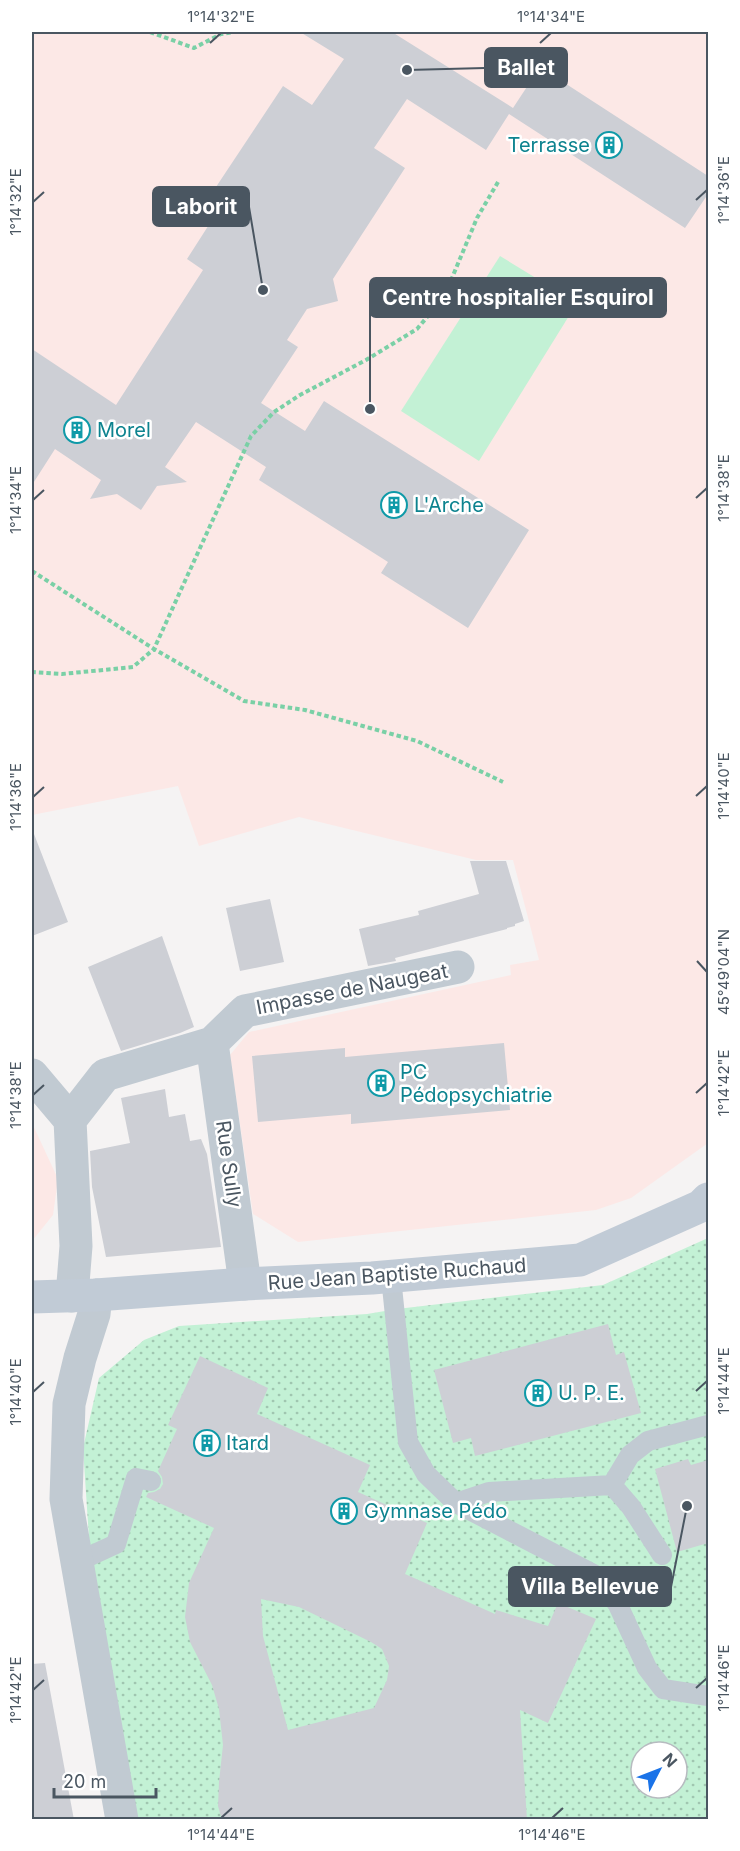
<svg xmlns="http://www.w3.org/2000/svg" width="740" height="1851" font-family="Inter,sans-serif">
  <defs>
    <pattern id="grass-dots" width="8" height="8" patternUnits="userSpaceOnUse" patternTransform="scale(1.5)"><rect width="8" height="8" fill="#c3f1d5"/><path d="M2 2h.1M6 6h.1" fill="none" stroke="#a0c6b0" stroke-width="1.8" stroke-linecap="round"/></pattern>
  </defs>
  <rect width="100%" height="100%" fill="#f5f3f3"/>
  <path fill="#fce8e6" d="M32 32H708V1143L631 1198 596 1210 298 1242 253 1214 230 1055 249 1032 511 975 510 965 539 960 513 860H476L299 817 199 846 178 786 32 815Z
    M32 1123 58 1179 53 1215 32 1241Z"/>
  <path fill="url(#grass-dots)" fill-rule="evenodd" d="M708 1238V1819H137L89 1538 83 1448 99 1378 144 1340 179 1326 367 1314 397 1309 603 1285ZM641 1752H677V1788H641Z"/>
  <path fill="#c3f1d5" d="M500 256 577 303 479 461 401 411Z"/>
  <path fill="#cdcfd5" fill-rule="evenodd" d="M300 32H392L513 108 540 67 708 176V194L685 228 509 114 486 150 407 99 374 148 405 168 333 279 338 301 307 309 287 340 298 347 261 403 305 431 324 401 529 530 468 628 381 573 388 562 259 480 266 467 196 422 165 467 187 482 157 486 141 510 117 494 90 499 101 480 55 449 32 485V349L116 405 203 270 187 259 228 195 216 187 283 86 312 105 344 59Z
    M34 834 68 922 32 936V835Z
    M470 861H506L524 921 515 924V926L507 928V929L395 958 396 961 368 966 359 929 419 915 418 911 479 894Z
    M270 899 284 962 240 971 226 908Z
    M162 936 194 1027 180 1033 121 1051 88 967Z
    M504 1043 510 1110 351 1124V1114L258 1122 252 1056 345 1048V1057Z
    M165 1089 169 1117 185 1114 190 1141 201 1139 207 1154 221 1247 106 1257 92 1187 90 1151 130 1143 121 1098Z
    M608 1324 616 1355 624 1352 641 1413 475 1456 471 1438 453 1443 434 1370Z
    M200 1356 268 1388 257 1414 370 1465 358 1492 427 1523 405 1574 495 1614 496 1610 548 1626 558 1603 596 1619 548 1723 520 1710 527 1820H222L218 1806 219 1782 223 1745 219 1709 212 1685 190 1642 185 1617 189 1583 214 1528 146 1497 148 1493 154 1492 160 1489 163 1484 162 1477 158 1471 177 1429 168 1425ZM261 1599 299 1607 371 1642 382 1649 389 1666 387 1680 374 1708 288 1730 263 1636Z
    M688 1459 691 1465 708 1460V1543L677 1552 655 1469Z
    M45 1663 60 1744 74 1820H32V1664Z"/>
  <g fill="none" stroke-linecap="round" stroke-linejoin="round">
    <path stroke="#7ad0a6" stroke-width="4" stroke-dasharray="4.5 3" stroke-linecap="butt" d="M150 32 194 48 221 34 234 32
      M32 33 34 32
      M498 182 477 218 444 297 417 329 366 360 300 395 274 412 251 436 154 649 244 701 305 710 417 741 503 782
      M32 571 154 649 133 667 62 674 32 672"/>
    <path stroke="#c1cad2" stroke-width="20" d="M391 1277 408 1442 426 1474 456 1503 597 1576 618 1605 647 1668 663 1689 708 1696
      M456 1503 489 1492 612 1485
      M662 1555 631 1507 612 1485 630 1455 648 1441 708 1425
      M77 1562 116 1544 136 1478 151 1481"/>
    <path stroke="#c1cad2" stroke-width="33" d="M212 1043 245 1284
      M32 1075 70 1120 76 1246 72 1296
      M70 1120 105 1075 212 1043 245 1011 458 967
      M96 1295 94 1314 80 1358 69 1404 66 1499 122 1820"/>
    <path stroke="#c1cbd6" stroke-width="33" d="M32 1297 96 1295 245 1284 372 1278 580 1260 701 1206 708 1199"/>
  </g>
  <path fill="none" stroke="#4a5661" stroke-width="2" d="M210 43 221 33M540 43 551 33M696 200 707 190M33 202 44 192M696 498 707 488M33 500 44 490M696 796 707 786M33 797 44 787M697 961 707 972M696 1093 707 1083M33 1095 44 1085M696 1391 707 1381M33 1392 44 1382M696 1688 707 1678M33 1690 44 1680M221 1818 232 1808M552 1818 563 1808"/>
  <defs>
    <symbol id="building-ring" viewBox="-11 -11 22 22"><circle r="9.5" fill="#fff" stroke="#0f9aa8" stroke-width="1.5"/><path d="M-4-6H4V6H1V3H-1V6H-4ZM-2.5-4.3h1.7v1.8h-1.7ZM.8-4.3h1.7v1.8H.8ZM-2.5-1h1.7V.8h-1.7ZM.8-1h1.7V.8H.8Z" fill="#0f9aa8"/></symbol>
  </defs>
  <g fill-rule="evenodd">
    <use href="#building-ring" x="594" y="130" width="30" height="30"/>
    <use href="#building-ring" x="62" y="415" width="30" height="30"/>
    <use href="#building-ring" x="379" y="490" width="30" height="30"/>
    <use href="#building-ring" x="366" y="1068" width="30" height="30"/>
    <use href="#building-ring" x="523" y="1378" width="30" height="30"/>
    <use href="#building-ring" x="192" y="1428" width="30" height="30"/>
    <use href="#building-ring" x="329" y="1496" width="30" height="30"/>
  </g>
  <g text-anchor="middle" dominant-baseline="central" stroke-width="5" stroke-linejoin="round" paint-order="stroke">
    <g font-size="20" fill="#0d838f" stroke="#fff" text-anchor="start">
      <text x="590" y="145" text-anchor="end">Terrasse</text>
      <text x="97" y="430">Morel</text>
      <text x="414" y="505">L'Arche</text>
      <text x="400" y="1072">PC<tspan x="400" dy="23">Pédopsychiatrie</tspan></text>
      <text x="558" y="1393">U. P. E.</text>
      <text x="226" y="1443">Itard</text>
      <text x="364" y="1511">Gymnase Pédo</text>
    </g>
    <g font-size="20" fill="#4a5661" stroke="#fff">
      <text transform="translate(352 989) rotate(-11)">Impasse de Naugeat</text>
      <text transform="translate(229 1164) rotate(82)">Rue Sully</text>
      <text transform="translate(397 1274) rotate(-4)">Rue Jean Baptiste Ruchaud</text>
    </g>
  </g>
  <path fill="none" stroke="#4a5661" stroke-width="2" d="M407 70L485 68M263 290L249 207M370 409L370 298M687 1506L671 1587"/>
  <g fill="#4a5661" stroke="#fff" stroke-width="2">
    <circle cx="407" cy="70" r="6"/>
    <circle cx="263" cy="290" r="6"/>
    <circle cx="370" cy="409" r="6"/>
    <circle cx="687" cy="1506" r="6"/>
  </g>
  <g fill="#4a5661" stroke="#4a5661" stroke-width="2">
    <rect x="485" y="48" width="82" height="39" rx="6"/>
    <rect x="153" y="187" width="96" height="39" rx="6"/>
    <rect x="370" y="278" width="296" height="39" rx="6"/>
    <rect x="509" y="1567" width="162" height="39" rx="6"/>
  </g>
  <g font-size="21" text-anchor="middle" font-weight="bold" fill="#fff">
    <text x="526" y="75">Ballet</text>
    <text x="201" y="214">Laborit</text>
    <text x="518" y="305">Centre hospitalier Esquirol</text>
    <text x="590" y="1594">Villa Bellevue</text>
  </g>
  <rect width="740" height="1851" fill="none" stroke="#ffffff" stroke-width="66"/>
  <g transform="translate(659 1770) rotate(48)"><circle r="28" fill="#ffffff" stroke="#b7bbc0" stroke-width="1.5"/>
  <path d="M0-4.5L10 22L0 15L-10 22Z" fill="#1a73e8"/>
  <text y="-9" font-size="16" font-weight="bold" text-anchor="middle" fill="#4a5661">N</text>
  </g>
  <path d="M54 1788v9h102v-9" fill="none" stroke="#4a5661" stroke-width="3"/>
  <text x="63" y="1788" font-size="18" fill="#4a5661" stroke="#ffffff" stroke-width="4.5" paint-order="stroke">20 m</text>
  <rect x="33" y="33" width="674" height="1785" fill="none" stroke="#4a5661" stroke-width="2"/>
  <g font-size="15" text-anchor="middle" fill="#4a5661">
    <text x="221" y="22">1°14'32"E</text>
    <text x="551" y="22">1°14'34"E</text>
    <text transform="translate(724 190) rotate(-90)" y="5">1°14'36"E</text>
    <text transform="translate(16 202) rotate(-90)" y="5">1°14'32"E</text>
    <text transform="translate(724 488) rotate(-90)" y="5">1°14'38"E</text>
    <text transform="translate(16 500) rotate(-90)" y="5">1°14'34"E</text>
    <text transform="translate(724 786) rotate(-90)" y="5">1°14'40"E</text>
    <text transform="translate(16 797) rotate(-90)" y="5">1°14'36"E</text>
    <text transform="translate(724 972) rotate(-90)" y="5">45°49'04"N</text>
    <text transform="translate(724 1083) rotate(-90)" y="5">1°14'42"E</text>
    <text transform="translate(16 1095) rotate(-90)" y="5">1°14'38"E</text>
    <text transform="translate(724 1381) rotate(-90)" y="5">1°14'44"E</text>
    <text transform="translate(16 1392) rotate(-90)" y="5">1°14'40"E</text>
    <text transform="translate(724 1678) rotate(-90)" y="5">1°14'46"E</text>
    <text transform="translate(16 1690) rotate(-90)" y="5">1°14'42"E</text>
    <text x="221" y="1840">1°14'44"E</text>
    <text x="552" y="1840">1°14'46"E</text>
  </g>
</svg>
